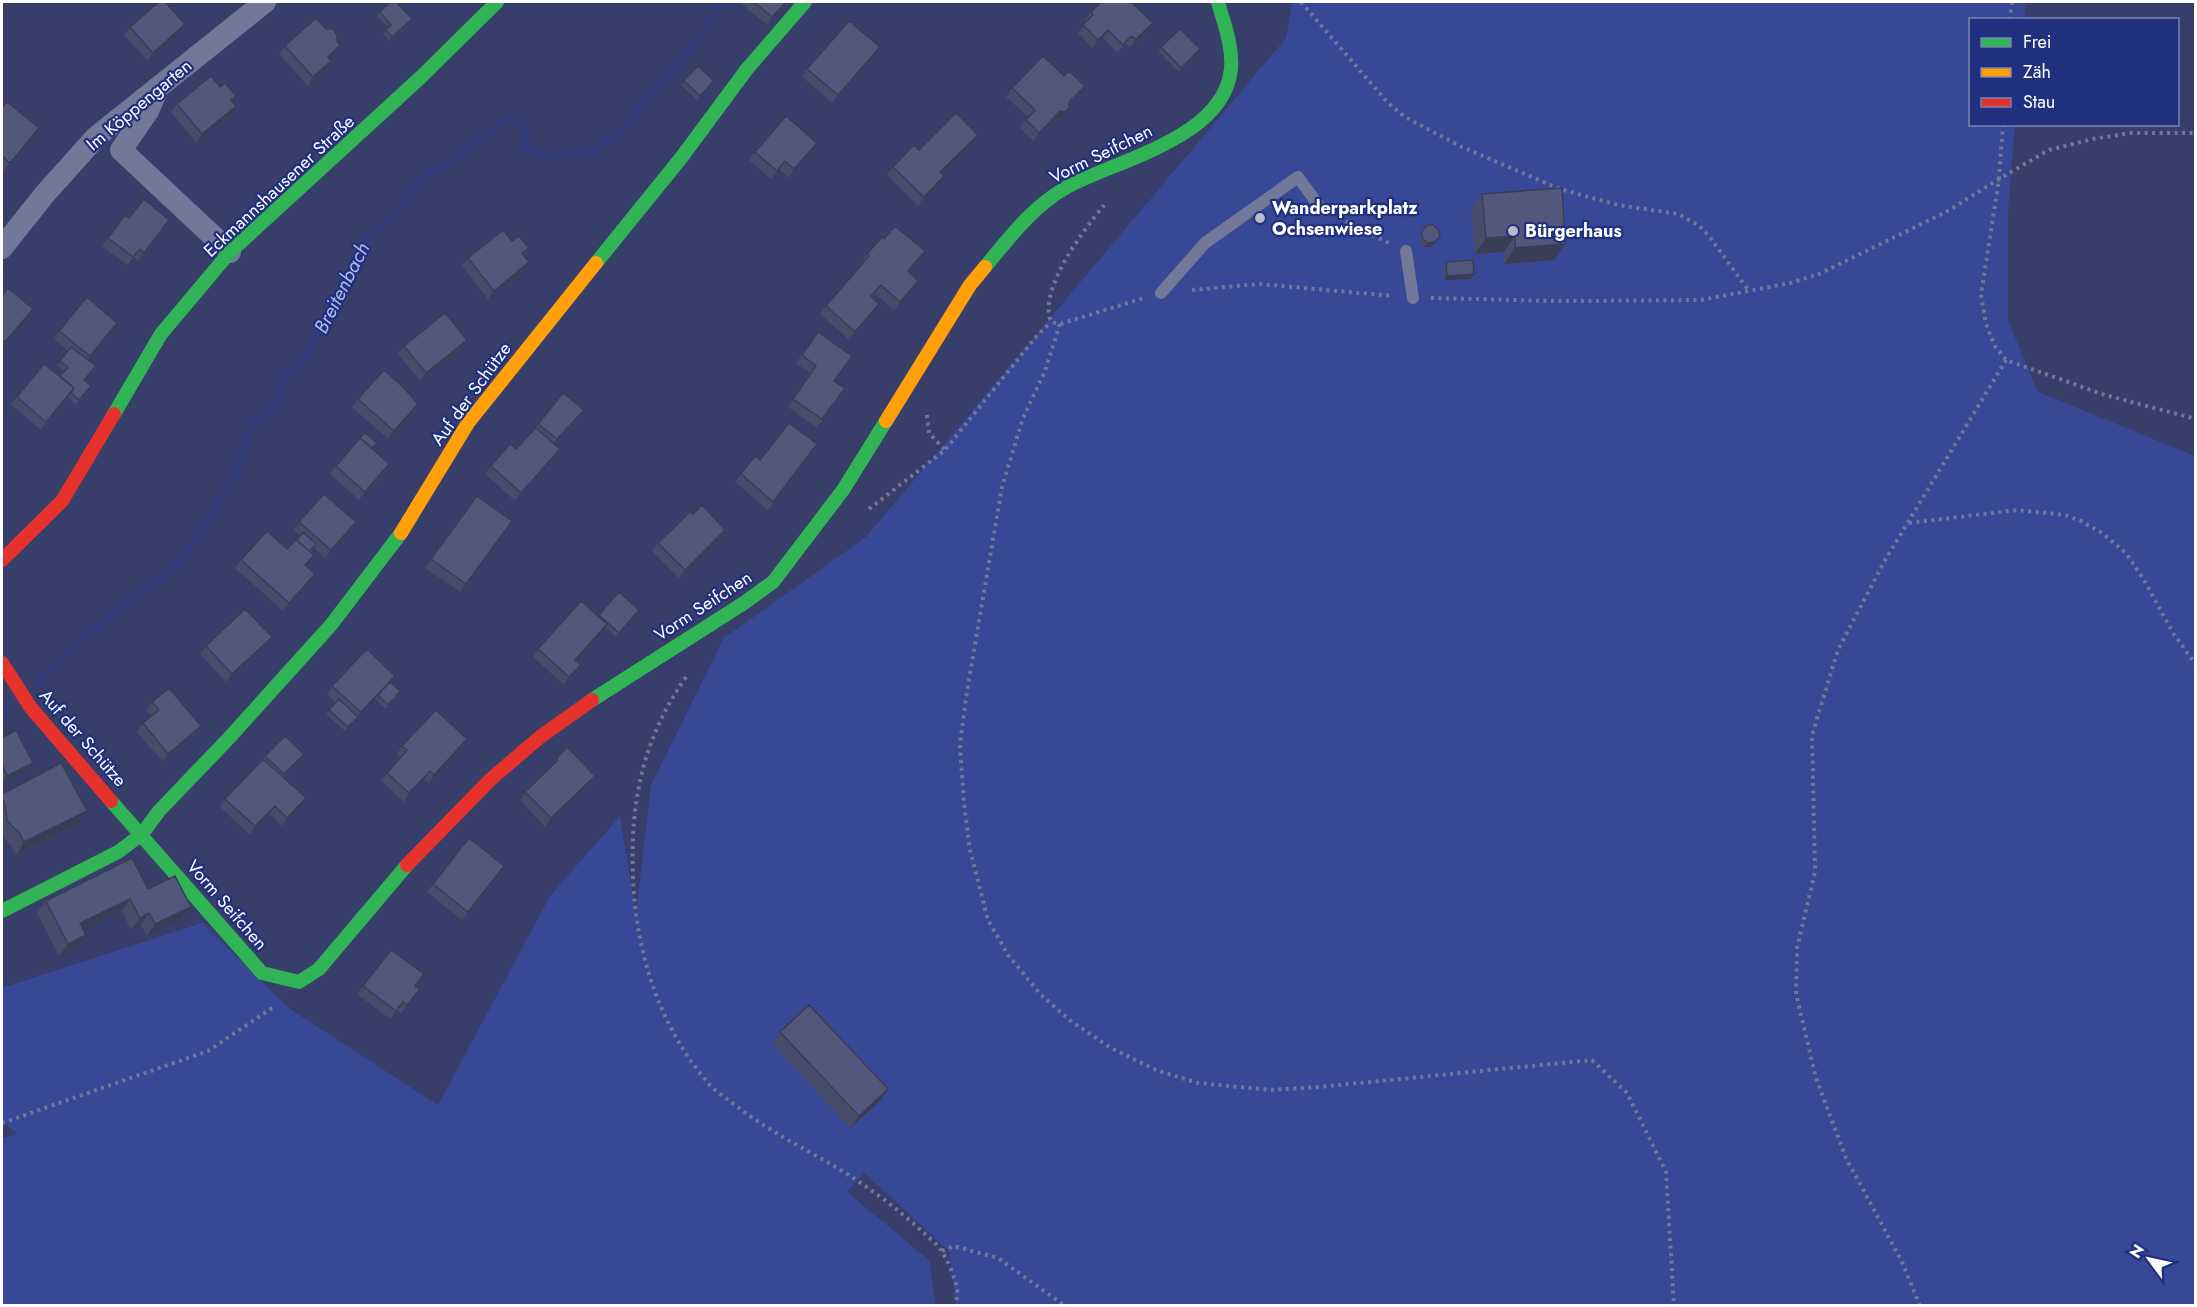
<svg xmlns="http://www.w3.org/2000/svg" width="2197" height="1307" font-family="Jost,sans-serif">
  <rect width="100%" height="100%" fill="#363e69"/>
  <path fill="#384897" d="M1292 2H2026L2024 19 1970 20V124L2015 125 2008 211V321L2038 392 2195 456V1305H956L949 1251 864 1173 847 1192 929 1260 936 1305H2V1138L18 1134 2 1121V988L202 923 290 1009 438 1105 550 896 620 816 636 914 651 785 724 638 866 537 1286 38Z"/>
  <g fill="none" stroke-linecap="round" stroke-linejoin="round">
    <path stroke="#333d77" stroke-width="9" d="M40 682 46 673 88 633 182 561 237 473 251 423 280 403 282 376 305 357 341 295 366 238 397 212 419 182 509 119 525 125 526 148 546 156 593 152 619 133 704 32 721 2
      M2 707 8 706"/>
    <path stroke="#727898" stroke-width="4" stroke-dasharray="3 4.5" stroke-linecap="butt" d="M1301 2 1388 103 1405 117 1462 147 1560 189 1618 205 1678 214 1698 225 1709 236 1749 291
      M2010 20 2012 2
      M2003 124 1999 179 1981 295 1986 324 1995 346 2006 360 2023 366 2105 395 2196 419
      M1104 205C1084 230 1038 289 1051 322L1060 324 1144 298
      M1339 218 1389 243
      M1192 290 1259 284 1394 296
      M1431 298 1555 301 1701 300 1790 283 1819 274 1946 212 1999 179 2049 150 2093 139 2130 133H2196
      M1060 324 1045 371 1023 418 1002 487 967 691 960 744 964 804 970 850 988 920 1008 955 1041 995 1072 1022 1111 1048 1156 1070 1198 1083 1271 1090 1319 1087 1592 1060 1627 1093 1666 1172 1674 1306
      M927 415 929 433 945 450
      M869 509 945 450 1035 338 1051 322
      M1909 523 2017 510 2065 515 2081 521 2102 533 2126 553 2144 580 2173 633 2196 665
      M686 677C643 738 630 802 633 875 635 950 659 1027 709 1084 715 1091 723 1096 730 1101 758 1124 790 1141 822 1159 858 1179 895 1206 925 1234 930 1239 937 1244 941 1250 946 1256 955 1279 957 1287 958 1293 956 1300 956 1306
      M2 1123 208 1051 272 1008
      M942 1251 954 1246 998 1258 1065 1306
      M1920 1306 1902 1262 1846 1158 1816 1078 1796 994 1797 948 1815 872 1812 735 1838 650 1884 562 2006 360"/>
    <path stroke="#727898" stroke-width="12" d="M1406 251 1413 298
      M1161 293 1205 243 1298 177 1322 210"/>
    <path stroke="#727898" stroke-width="22" d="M155 95 148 111 121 150 230 252
      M2 248 44 195 96 137 265 2"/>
    <path stroke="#30b455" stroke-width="14" d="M596 263 681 158 747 69 805 2
      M985 267C1010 237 1033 206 1067 187 1119 159 1224 138 1231 69 1233 46 1224 24 1218 2
      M114 414 161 334 230 252 421 77 497 2
      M592 700 744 603 773 582 843 490 886 421
      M111 801 262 973 299 982 319 969 407 865
      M2 911 118 852 142 834 159 811 229 738 331 625 401 533"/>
    <path stroke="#ff9f0a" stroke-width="14" d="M886 421 970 285 985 267
      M401 533 468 423 596 263"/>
    <path stroke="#e5322d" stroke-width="14" d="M2 560 62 501 114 414
      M2 663 31 708 111 801
      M407 865 491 779 540 737 592 700"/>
  </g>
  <path fill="#474c6a" d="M744 2H787L767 25 742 4Z
    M380 12 409 23 389 41 383 34 388 28 377 16Z
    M1091 12 1153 23 1147 31 1131 47 1125 44 1117 53 1103 38 1092 48 1078 33 1086 22 1085 20Z
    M130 27 179 33 148 61 124 35Z
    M285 46 335 54 329 59 331 61 326 69 308 86 279 54Z
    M880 47 874 55 832 103 802 77 807 69Z
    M1161 47 1200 49 1179 72 1158 51Z
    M684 81 711 85 697 100 681 85Z
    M220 87 236 96 232 101 230 114 196 143 171 112 177 104Z
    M1012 88 1079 94 1069 104 1063 116 1059 120 1054 119 1033 141 1020 128 1028 117 1006 97Z
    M2 108 39 128 4 171 2 169Z
    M978 135 972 143 942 173 944 176 939 185 918 206 887 175 893 167 919 150Z
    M817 143 789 178 779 169 771 179 749 160 755 152Z
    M1482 194 1565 244 1554 260 1504 264V252L1475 254 1471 210Z
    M129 218 164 228 138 261 134 257 127 265 102 246 108 238Z
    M1427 225 1440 237 1431 247H1424L1420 242 1419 235Z
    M884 239 925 251 908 272 918 281 913 289 894 310 875 294 872 297 874 312 849 340 820 314 826 306 863 264 862 262 867 254Z
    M512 241 529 248 524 256 523 270 488 299 462 266 468 258Z
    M1446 262 1474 274 1471 279 1444 280V266Z
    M117 323 87 360 96 366 84 381 91 386 76 405 68 397 41 430 11 405 17 397 60 376 64 371 57 365 68 351 54 339 59 331Z
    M818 332 834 381 845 388 817 428 788 407 811 374 796 363Z
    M467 340 461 349 420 381 398 354 404 346Z
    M358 399 412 413 388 439 352 407Z
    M581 414 554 443 560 449 554 457 515 501 485 474 491 466 516 449 535 428 538 424Z
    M817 444 768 510 735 482 741 474 760 460Z
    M372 449 389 464 384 472 359 500 330 474 336 466Z
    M477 496 512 521 460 592 425 568Z
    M693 514 725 530 720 538 679 578 652 551 658 543Z
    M299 522H356L350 531 325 558 314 548 310 552 306 566 315 574 309 582 283 611 235 568 241 560 287 549 300 536 294 530Z
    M619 592 636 614 616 637 605 627 576 660 581 665 575 673 564 685 533 657 538 649 598 617Z
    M272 637 266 645 226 682 200 654 206 646Z
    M395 676 391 682 400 691 398 696 385 709 375 699 345 731 326 714 336 703 327 694 332 686Z
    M152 702 201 726 195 734 163 762 137 732 143 723 152 716 146 710Z
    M2 738 27 771 2 784Z
    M402 746 461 748 429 784 424 779 404 802 381 781 387 773 400 757 397 754Z
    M304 754 283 777 300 806 282 826 269 814 250 835 220 807 225 799 265 756Z
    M557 758 595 776 589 784 545 827 520 800 525 792 551 767Z
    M2 794 78 823 16 855 11 846 2 836Z
    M504 866 462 920 427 892 433 884Z
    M148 889 191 907 182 919 147 936 141 925 131 930 122 911 83 930 86 935 77 948 59 956 37 913 46 901Z
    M363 986H416L420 989 401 1013 397 1010 390 1019 357 994Z
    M780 1032 888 1089 880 1101 850 1128 772 1044Z"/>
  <path fill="#393e56" d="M786 2H787L767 25 772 17Z
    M412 19 409 23 389 41 392 37Z
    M1153 23 1147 31 1131 47 1136 39Z
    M185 24 179 33 148 61 153 53Z
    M1108 30 1103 38 1092 48 1098 40Z
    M340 45 335 54 322 65 328 57Z
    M880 47 874 55 832 103 838 95Z
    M331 61 326 69 308 86 313 77Z
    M1085 86 1079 94 1063 110 1069 102Z
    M236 106 230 114 196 143 202 134Z
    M1069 108 1063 116 1059 120 1054 119 1033 141 1039 133 1060 111Z
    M39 128 34 136 4 171 10 163Z
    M978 135 972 143 935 180 940 172Z
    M817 143 811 151 789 178 794 169Z
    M944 176 939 185 918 206 924 197Z
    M1515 236 1504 252 1475 254 1486 238Z
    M1440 237 1431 247H1424L1427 243Z
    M1565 244 1554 260 1504 264 1515 248Z
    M925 251 919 260 902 280 908 271Z
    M529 262 523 270 488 299 494 291Z
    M1474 274 1471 279 1444 280 1447 276Z
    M918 281 913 289 894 310 900 302Z
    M879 304 874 312 849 340 855 332Z
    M33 309 28 317 2 348 5 342Z
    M117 323 111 331 84 364 90 356Z
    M467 340 461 349 420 381 426 373Z
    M74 388 68 396 41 430 46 422Z
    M418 404 412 413 388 439 394 431Z
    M560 449 554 457 515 501 521 493Z
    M389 464 384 472 359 500 365 492Z
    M356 522 350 531 325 558 331 550Z
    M725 530 720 538 679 578 685 570Z
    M315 574 309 582 283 611 289 603Z
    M607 624 601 632 570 668 575 660Z
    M272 637 266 645 226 682 232 674Z
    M581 665 575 673 564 685 569 677Z
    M395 676 389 684 378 695 375 699 345 731 361 712Z
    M201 726 195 734 163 762 168 754Z
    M467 739 461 748 429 784 434 775Z
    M33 763 27 771 2 784 7 776Z
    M430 771 424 779 404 802 409 793Z
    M595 776 589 784 545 827 551 818Z
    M306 798 300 806 282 826 287 818Z
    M275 806 269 814 250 835 255 826Z
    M87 811 78 823 16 855 24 842Z
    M130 899 122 911 71 936 80 923Z
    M191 907 182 919 147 936 155 924Z
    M149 913 141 925 131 930 140 918Z
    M86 935 77 948 59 956 68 944Z
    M888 1089 880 1101 850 1128 859 1116Z"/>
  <path fill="#52587b" stroke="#393e56" stroke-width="1.5" d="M159 2H165L185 24 153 53 130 27Z
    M391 2H396L412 19 392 37 386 30 391 25 380 12Z
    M754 2H786L772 17Z
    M1101 2H1131L1153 23 1136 39 1131 36 1123 45 1108 30 1098 40 1083 25 1093 15 1091 12Z
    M316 18 326 29H333L337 35V41L340 45 328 57 331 61 313 77 285 46Z
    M849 21 880 47 838 95 807 69Z
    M1180 29 1200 49 1181 68 1161 47Z
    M1043 56 1064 76 1069 71 1085 86 1069 102V108L1065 112 1060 111 1039 133 1026 120 1035 110 1012 88Z
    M698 66 714 81 700 96 684 81Z
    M211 76 220 87 225 83 236 96 231 100 236 106 202 134 177 104Z
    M7 102 39 128 10 163 2 156V108Z
    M956 113 978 135 940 172 944 176 924 197 893 167 914 145 919 150Z
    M786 116 817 143 794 169 785 161 777 171 755 152Z
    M1562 188 1565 244 1515 248V236L1486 238 1482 194Z
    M144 199 169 220 144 253 140 249 133 257 108 238 125 215 129 218Z
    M1427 225H1433L1439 230 1440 237 1434 242 1427 243 1422 238V231Z
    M895 226 925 251 908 271 918 281 900 302 881 285 871 296 879 304 855 332 826 306 869 256 867 254 882 237 884 239Z
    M503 230 512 241 519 236 529 248 522 253 529 262 494 291 468 258Z
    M1473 260 1474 274 1447 276 1446 262Z
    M8 288 33 309 5 342 2 339V296Z
    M87 297 117 323 90 356 59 331Z
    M445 313 467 340 426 373 404 346Z
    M818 332 852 356 834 381 845 388 822 419 793 399 816 366 802 355Z
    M71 347 96 366 84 380 91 386 79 400 71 393 74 388 60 376 68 367 60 361Z
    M44 364 74 388 46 422 17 397Z
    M384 370 404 388 418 404 394 431 358 399Z
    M563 393 584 410 557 439 538 424Z
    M789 423 817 444 773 502 741 474 755 456 760 460Z
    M536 428 560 449 521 493 491 466 510 444 516 449Z
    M365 433 377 443 372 448 360 438Z
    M360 438 389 464 365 492 336 466Z
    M324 494 356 522 331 550 299 522Z
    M477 496 512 521 466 584 431 559Z
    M702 505 725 530 685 570 658 543 690 512 693 514Z
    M267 531 287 549 296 540 314 555 305 565 315 574 289 603 241 560Z
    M303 532 316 544 309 551 297 540Z
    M619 592 639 610 619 633 599 615Z
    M581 601 607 624 575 660 581 665 569 677 538 649Z
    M245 609 272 637 232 674 206 646Z
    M367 649 395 676 361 712 332 686Z
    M390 682 400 691 388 705 378 695Z
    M169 688 201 726 168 754 143 723 159 710 152 702Z
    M339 699 358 717 348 727 329 710Z
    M436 710 467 739 434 775 430 771 409 793 387 773 407 750 402 746Z
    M16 730 33 763 7 776 2 764V738Z
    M285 736 304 754 284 774 265 756Z
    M567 747 595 776 551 818 525 792 558 760 557 758Z
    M263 759 306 798 287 818 275 806 255 826 225 799Z
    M61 763 87 811 24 842 20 834 7 821 5 804 2 798V794Z
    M469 838 504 866 468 912 433 884Z
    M132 858 148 889 175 876 191 907 155 924 149 913 140 918 130 899 80 923 86 935 68 944 46 901Z
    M391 950 424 974 415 986 420 989 407 1005 403 1002 396 1011 363 986Z
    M809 1005 888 1089 859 1116 780 1032Z"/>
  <g fill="#b9bbca" stroke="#21307e" stroke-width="2">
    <circle cx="1260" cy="218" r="6"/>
    <circle cx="1513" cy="231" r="6"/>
  </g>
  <g text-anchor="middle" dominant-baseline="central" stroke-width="4.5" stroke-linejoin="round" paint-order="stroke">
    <g font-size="18" fill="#fff" stroke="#21307e">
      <text transform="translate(139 105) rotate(-40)">Im Köppengarten</text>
      <text transform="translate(1101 154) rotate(-26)">Vorm Seifchen</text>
      <text transform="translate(279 186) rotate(-43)">Eckmannshausener Straße</text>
      <text transform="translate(471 394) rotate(-54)">Auf der Schütze</text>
      <text transform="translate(703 606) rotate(-33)">Vorm Seifchen</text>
      <text transform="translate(83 738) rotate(49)">Auf der Schütze</text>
      <text transform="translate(227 905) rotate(49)">Vorm Seifchen</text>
    </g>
    <g font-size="18" font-weight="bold" fill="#fff" stroke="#21307e" text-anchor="start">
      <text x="1272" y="208">Wanderparkplatz<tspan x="1272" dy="21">Ochsenwiese</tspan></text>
      <text x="1525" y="231">Bürgerhaus</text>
    </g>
    <g font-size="20" font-style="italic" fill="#b1bcee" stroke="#21307e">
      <text transform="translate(342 288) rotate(-63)">Breitenbach</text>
    </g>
  </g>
  <rect width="2197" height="1307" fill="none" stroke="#ffffff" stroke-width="6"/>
  <rect x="1969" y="18" width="210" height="108" fill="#21307e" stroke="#7a83b2" stroke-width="1.5"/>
  <rect x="1981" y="38" width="30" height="9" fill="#30b455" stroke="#7a83b2" stroke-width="1.5"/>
  <text x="2023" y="48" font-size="18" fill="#ffffff">Frei</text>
  <rect x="1981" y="68" width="30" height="9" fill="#ff9f0a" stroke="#7a83b2" stroke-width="1.5"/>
  <text x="2023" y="78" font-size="18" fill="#ffffff">Zäh</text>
  <rect x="1981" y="98" width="30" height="9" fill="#e5322d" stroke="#7a83b2" stroke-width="1.5"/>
  <text x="2023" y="108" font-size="18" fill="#ffffff">Stau</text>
  <g transform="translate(2149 1259) rotate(303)" stroke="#21307e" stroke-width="4.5" paint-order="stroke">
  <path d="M0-4.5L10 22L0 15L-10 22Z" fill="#ffffff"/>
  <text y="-9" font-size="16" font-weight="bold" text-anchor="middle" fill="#ffffff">N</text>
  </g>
</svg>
